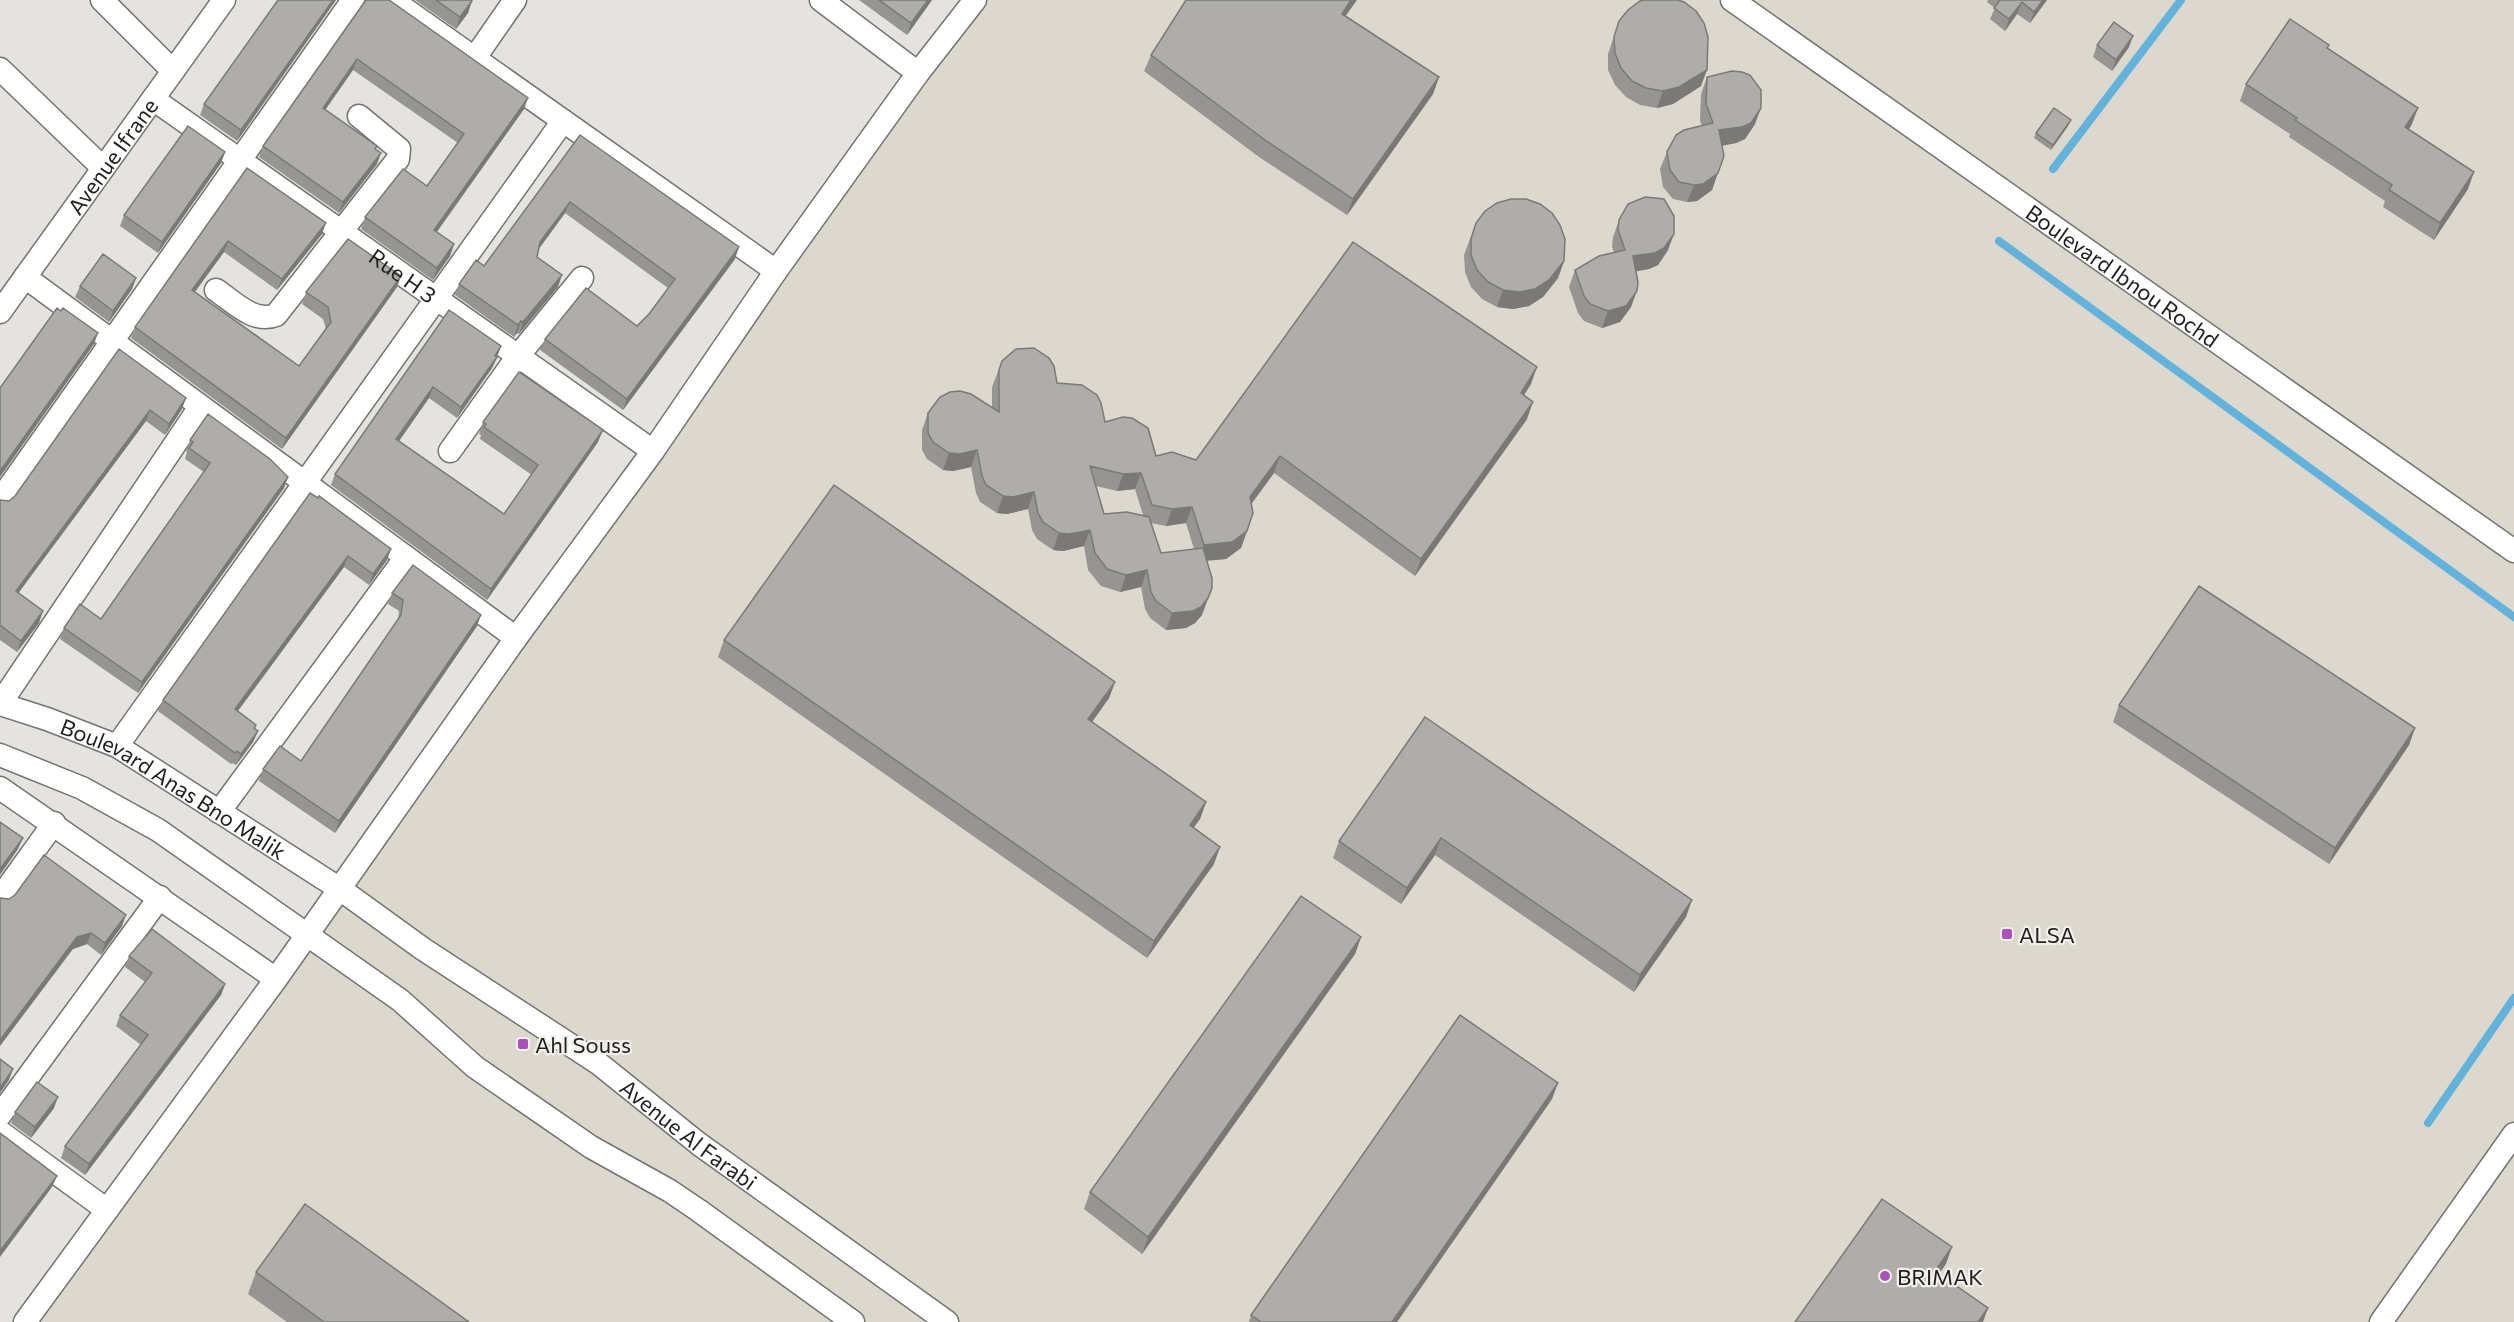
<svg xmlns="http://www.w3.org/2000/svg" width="2514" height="1322" font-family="Commissioner,sans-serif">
  <rect width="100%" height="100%" fill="#e4e3df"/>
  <path fill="#dcd8cd" d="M979 0H2514V1322H27Z"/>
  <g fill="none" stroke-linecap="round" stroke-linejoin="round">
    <path stroke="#63b2dc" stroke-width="8" d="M2053 169 2181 0
      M1999 241 2514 617
      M2428 1123 2514 998"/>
    <defs>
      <g id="minor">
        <path d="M102 0 173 71"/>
        <path d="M392 0 776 271"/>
        <path d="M821 0 918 73"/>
        <path id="s1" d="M1732 0 2514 551"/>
        <path d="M474 59 515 0"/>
        <path d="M0 69 103 168"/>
        <path id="s2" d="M153 99 653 451"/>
        <path d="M25 277 516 638"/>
        <path d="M216 290C234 302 254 324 276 315L398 159 399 149 359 116"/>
        <path id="s3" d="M0 312 224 0"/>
        <path id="s4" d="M200 407 0 704 47 719 117 746 340 889 423 949 598 1063 699 1144 947 1322"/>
        <path d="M450 451 518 356 582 278"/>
        <path d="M0 500 353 0"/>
        <path d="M117 746 563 121"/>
        <path d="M0 755 82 788 158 830 400 1000 475 1067 591 1147 670 1191 698 1210 853 1322"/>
        <path d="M0 788 276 979"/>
        <path d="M219 812 406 557"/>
        <path d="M0 898 54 823"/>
        <path d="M0 1115 160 897"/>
        <path d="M0 1132 107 1210"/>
        <path d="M25 1322 276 979 516 638 653 451 776 271 918 73 975 0"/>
        <path d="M2381 1322 2514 1134"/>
      </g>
    </defs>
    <use href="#minor" stroke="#74736f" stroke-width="25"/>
    <use href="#minor" stroke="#fff" stroke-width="22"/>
  </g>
  <path fill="#969591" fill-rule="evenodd" d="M278 0H336L237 141 200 115 204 104Z
    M365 0H389L524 109 437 232 454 244 450 256 433 280 361 229 365 217 427 186 458 143 353 70 325 109 377 146 375 149 377 164 339 213 259 157 263 146Z
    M415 0H470L468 13 456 29Z
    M859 0H932L907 35Z
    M1988 0H2047L2030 23 2017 14 2005 31 1990 19 1995 8 1987 2Z
    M1346 16 1439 77 1433 94 1347 215 1259 157 1144 71 1151 55Z
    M1619 21 1701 86 1673 104 1657 108 1640 105 1626 97 1615 85 1608 70V54Z
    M2097 45 2129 47 2112 71 2093 57Z
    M2328 48 2412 124 2409 129 2468 189 2434 240 2383 207 2385 201 2289 137 2290 134 2240 101 2246 84Z
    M1707 77 1755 124 1745 139 1736 143 1722 146 1712 190 1697 201 1687 202 1673 199 1663 187 1660 169 1667 152 1702 126 1700 121 1701 94Z
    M2068 126 2051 150 2034 138 2036 133Z
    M580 135 735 259 623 410 540 350 545 339 637 326 649 314 668 288 565 213 538 249 537 257 558 287 519 334 517 333 514 337 455 295 459 284 484 266Z
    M225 152 221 163 158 253 120 226 124 215Z
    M247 168 322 234 277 290 224 252 195 292 299 366 326 329 323 319 302 304 306 292 401 276 397 287 282 449 131 338 135 327Z
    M1619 220 1668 250 1658 265 1649 269 1636 271 1631 307 1620 322 1602 328 1584 321 1578 313 1569 287 1575 270 1614 252 1612 247 1613 237Z
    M1476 223 1564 261 1558 278 1543 297 1529 306 1513 309 1497 307 1482 299 1471 287 1465 272 1464 255Z
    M136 278 132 289 109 322 75 297 80 286Z
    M449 310 501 346 497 358 492 368 457 418 429 398 399 441 504 514 532 475 480 439 481 435 479 434 483 422 598 442 487 600 331 485 335 474Z
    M119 349 182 409 165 435 146 421 18 593 39 623 17 652 0 640V500L9 501 15 496Z
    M1002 361 1057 383 1105 422 1156 456 1196 460 1531 384 1524 395 1527 419 1415 576 1274 473 1251 504 1247 531 1241 548 1226 559 1207 561 1202 615 1195 623 1186 628 1166 630 1150 618 1145 609 1141 587 1120 592 1101 586 1088 570 1084 546 1063 551 1053 550 1037 539 1032 530 1028 509 1007 514 997 513 980 502 976 493 971 467 953 471 943 470 927 459 922 450V430L928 413 992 408V387ZM1096 486 1117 491 1135 489 1143 515 1104 514ZM1151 523 1166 526 1186 523 1194 549 1161 553Z
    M190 440 288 477 284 488 138 693 60 639 64 628 101 619 204 472 185 459 187 452 186 451Z
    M310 493 387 560 369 585 344 567 238 711 256 725 255 729 258 731 253 742 236 765 232 763 231 764 158 711 163 700Z
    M392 593 477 626 335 833 259 781 263 769 301 761 398 620 399 611 388 604Z
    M724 640 1115 682 1109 698 1092 722 1206 802 1200 819 1193 828 1214 864 1147 958 718 657Z
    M2119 705 2415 728 2409 745 2329 864 2113 722Z
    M1425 717 1686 917 1634 992 1435 855 1401 904 1333 858 1339 841Z
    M0 898 122 926 101 955 87 944 73 949Z
    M1361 937 1355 954 1142 1254 1084 1209 1090 1192Z
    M129 956 225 984 221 995 85 1175 61 1158 65 1146 141 1045 116 1026 120 1015 145 982 125 967Z
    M1552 1099 1397 1322H1249L1251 1315Z
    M54 1108 31 1138 11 1123 15 1112Z
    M256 1272 469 1322H287L248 1294Z"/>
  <path fill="#7a7976" d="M333 0H336L237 141 241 130Z
    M928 0H932L907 35 911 23Z
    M1351 0H1357L1335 31 1342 14Z
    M2043 0H2047L2030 23 2034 12Z
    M472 1 468 13 456 29 460 17Z
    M2022 2 2017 14 2005 31 2009 19Z
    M2133 36 2129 47 2112 71 2116 60Z
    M357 59 353 70 319 119 323 108Z
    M1707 70 1701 86 1673 104 1657 108 1663 91Z
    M1439 77 1433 94 1347 215 1353 199Z
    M528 98 524 109 430 241 434 230Z
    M1761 108 1755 124 1745 139 1736 143 1713 147 1719 130Z
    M2418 108 2412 124 2399 144 2405 127Z
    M2071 120 2068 126 2051 150 2053 145Z
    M225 152 221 163 158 253 162 242Z
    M381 153 377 164 339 213 343 202Z
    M2474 172 2468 189 2434 240 2440 223Z
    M1718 173 1712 190 1697 201 1687 202 1694 185Z
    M570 202 565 213 536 253 540 242Z
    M326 223 322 234 277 290 282 279Z
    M1674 234 1668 250 1658 265 1649 269 1627 273 1633 256Z
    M228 241 224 252 188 301 192 290Z
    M454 244 450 256 433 280 437 268Z
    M739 247 735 259 623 410 627 399Z
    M1564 261 1558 278 1543 297 1529 306 1513 309 1497 307 1503 290Z
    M562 275 558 287 519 334 523 322Z
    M401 276 397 287 282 449 286 438Z
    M136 278 132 289 109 322 113 311Z
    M1637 291 1631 307 1620 322 1602 328 1608 311Z
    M521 321 517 333 514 337 518 325Z
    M98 333 94 344 0 477V471Z
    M501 346 492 368 457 418 461 407Z
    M1537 367 1531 384 1515 409 1521 393Z
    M433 387 429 398 392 451 396 439Z
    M186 398 182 409 165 435 169 424Z
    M1533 402 1527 419 1415 576 1421 559Z
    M150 410 146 421 11 603 16 591Z
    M603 430 598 442 487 600 491 589Z
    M977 450 971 467 953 471 943 470 949 453Z
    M1280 456 1274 473 1244 514 1250 497Z
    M1141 473 1135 489 1117 491 1123 474Z
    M288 477 284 488 138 693 142 682Z
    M1034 492 1028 509 1007 514 997 513 1003 496Z
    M1192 507 1186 523 1166 526 1172 509Z
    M1090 530 1084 546 1063 551 1053 550 1059 533Z
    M1247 531 1241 548 1226 559 1198 561 1204 545Z
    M391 549 387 560 369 585 373 574Z
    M348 556 344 567 231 720 235 709Z
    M1147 570 1141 587 1120 592 1126 575Z
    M1212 588 1202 615 1195 623 1186 628 1166 630 1172 613Z
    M43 611 39 623 17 652 21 641Z
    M481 615 477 626 335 833 339 821Z
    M1115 682 1109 698 1082 736 1088 719Z
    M2415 728 2409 745 2329 864 2335 848Z
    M258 731 253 742 236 765 241 754Z
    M1206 802 1200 819 1183 842 1190 825Z
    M23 838 18 849 0 875V869Z
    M1441 838 1435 855 1401 904 1407 888Z
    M1220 847 1214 864 1147 958 1154 941Z
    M1692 900 1686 917 1634 992 1640 975Z
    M126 915 122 926 101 955 105 943Z
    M91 933 87 944 73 949 0 1046V1040L77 937Z
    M1361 937 1355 954 1142 1254 1148 1237Z
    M225 984 221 995 85 1175 89 1164Z
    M13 1069 9 1080 0 1093V1088Z
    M1558 1083 1552 1099 1397 1322H1392Z
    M58 1097 54 1108 31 1138 35 1127Z
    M57 1176 52 1187 0 1257V1251Z
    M1952 1247 1946 1264 1929 1288 1935 1271Z
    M1988 1308 1983 1322H1978Z"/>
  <path fill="#aeada9" stroke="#7a7976" stroke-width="1.5" d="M278 0H333L241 130 204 104Z
    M366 0H389L528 98 434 230 454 244 437 268 365 217 403 169 427 186 464 134 357 59 323 108 377 146 375 149 381 153 343 202 263 146Z
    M436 0H470L472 1 460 17Z
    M879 0H928L911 23Z
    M1186 0H1351L1342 14 1439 77 1353 199 1265 140 1151 55Z
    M1644 0H1678L1684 2 1696 11 1704 23 1708 37 1707 70 1679 87 1663 91 1646 88 1632 81 1621 68 1615 53 1614 37 1619 21 1628 10 1640 1Z
    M2000 0H2043L2034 12 2022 2 2009 19 1994 8Z
    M2290 19 2329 45 2327 48 2418 108 2405 127 2474 172 2440 223 2389 190 2392 185 2295 120 2297 118 2246 84Z
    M2114 22 2133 36 2116 60 2097 45Z
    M1732 71 1742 72 1750 75 1761 90V108L1751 123 1742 127 1719 130 1724 156 1718 173 1703 184 1694 185 1679 182 1670 170 1667 152 1676 135 1684 130 1713 123 1706 104 1707 77Z
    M2054 108 2071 120 2053 145 2036 133Z
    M188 126 225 152 162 242 124 215Z
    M580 135 739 247 627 399 545 339 586 288 637 326 649 314 675 279 570 202 540 242 537 257 562 275 523 322 521 321 518 325 459 284 476 260 484 266Z
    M247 168 326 223 282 279 228 241 192 290 299 366 331 322 328 307 306 292 348 239 401 276 286 438 135 327Z
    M1645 197 1664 199 1674 216V234L1664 248 1655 253 1633 256 1638 282 1637 291 1626 306 1608 311 1590 304 1584 296 1575 270 1599 256 1625 250 1618 230 1619 220 1628 204Z
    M1511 199H1526L1540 204 1552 213 1560 225 1565 239 1564 261 1549 280 1535 289 1519 292 1503 290 1488 282 1477 270 1471 255V239L1476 223 1485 211 1497 203Z
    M1353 242 1537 367 1521 393 1533 402 1421 559 1280 456 1250 497 1253 513 1247 531 1232 542 1204 545 1192 507 1172 509 1152 505 1141 473 1123 474 1090 466 1104 514 1127 512 1149 517 1161 553 1203 548 1212 578V588L1208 598 1201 607 1193 611 1172 613 1156 601 1151 592 1147 570 1126 575 1107 569 1095 553 1090 530 1069 534 1059 533 1043 522 1038 513 1034 492 1013 497 1003 496 986 485 982 476 977 450 960 454 949 453 933 442 928 433V413L940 397 950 392 960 391 971 394 999 412V370L1002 361 1016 349 1034 348 1049 358 1054 366 1057 383 1082 385 1097 395 1101 403 1105 422 1123 417 1132 418 1148 428 1156 456 1172 452 1196 460Z
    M103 254 136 278 113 311 80 286Z
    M57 308 61 311 63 308 98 333 0 471V388Z
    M449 310 501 346 495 356 497 357 461 407 433 387 396 439 504 514 538 465 484 427 486 424 483 422 519 372 603 430 491 589 335 474Z
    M119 349 186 398 169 424 150 410 16 591 43 611 21 641 0 625V500L9 501 15 496Z
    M208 414 270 459 288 477 142 682 64 628 80 604 101 619 210 463 189 448 193 442 190 440Z
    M834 485 1115 682 1088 719 1206 802 1190 825 1220 847 1154 941 724 640Z
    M310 493 318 498 319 496 391 549 373 574 348 556 235 709 256 725 254 728 258 731 241 754 237 751 235 753 163 700Z
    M413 565 481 615 339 821 263 769 280 746 301 761 401 615 403 600 392 593Z
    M2199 586 2415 728 2335 848 2119 705Z
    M1425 717 1692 900 1640 975 1441 838 1407 888 1339 841Z
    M0 822 23 838 0 869Z
    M44 855 126 915 105 943 91 933 77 937 0 1040V898L9 899 15 895Z
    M1301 896 1361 937 1148 1237 1090 1192Z
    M152 929 225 984 89 1164 65 1146 148 1035 120 1015 152 973 129 956Z
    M1460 1015 1558 1083 1392 1322H1261L1251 1315Z
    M0 1059 13 1069 0 1088Z
    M37 1082 58 1097 35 1127 15 1112Z
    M0 1133 57 1176 0 1251Z
    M1882 1199 1952 1247 1935 1271 1988 1308 1978 1322H1795Z
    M305 1204 469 1322H324L256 1272Z"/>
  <g fill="#ac50bb" stroke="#f2f0ec" stroke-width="2">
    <rect x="2001" y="928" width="12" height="12" rx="3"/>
    <rect x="517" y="1038" width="12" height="12" rx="3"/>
    <circle cx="1885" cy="1276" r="6"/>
  </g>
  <g text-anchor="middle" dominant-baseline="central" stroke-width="4.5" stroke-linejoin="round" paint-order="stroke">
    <g font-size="22" fill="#201f1d" stroke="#f2f0ec">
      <text stroke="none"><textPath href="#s3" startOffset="192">Avenue Ifrane</textPath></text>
      <text stroke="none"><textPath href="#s2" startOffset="306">Rue H 3</textPath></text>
      <text stroke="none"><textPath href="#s1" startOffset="478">Boulevard Ibnou Rochd</textPath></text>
      <text stroke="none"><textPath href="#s4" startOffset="552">Boulevard Anas Bno Malik</textPath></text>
      <text stroke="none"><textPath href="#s4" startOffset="1174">Avenue Al Farabi</textPath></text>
    </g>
    <g font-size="22" fill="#201f1d" stroke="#f2f0ec" text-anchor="start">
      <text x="2019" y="934">ALSA</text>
      <text x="535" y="1044">Ahl Souss</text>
      <text x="1897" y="1276">BRIMAK</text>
    </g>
  </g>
</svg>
